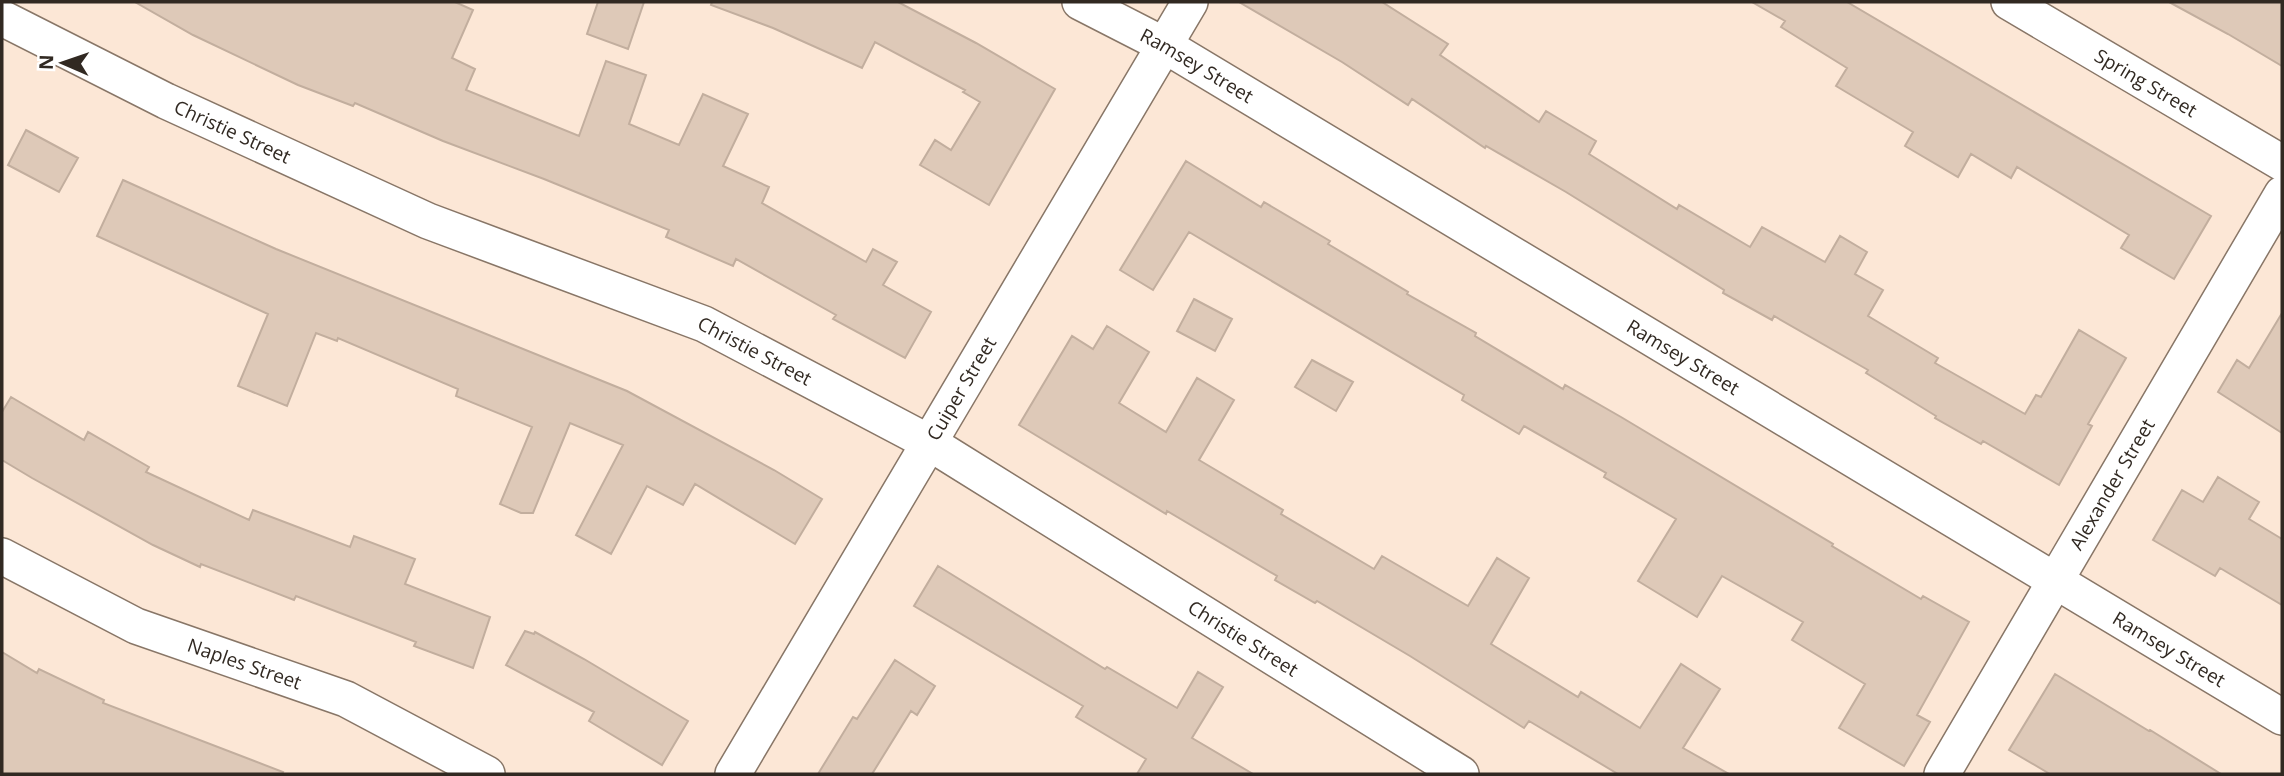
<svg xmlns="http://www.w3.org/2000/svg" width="2284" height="776" font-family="'Open Sans',sans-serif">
  <rect width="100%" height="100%" fill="#fce7d6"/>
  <path fill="#dec9b8" stroke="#c2ae9e" stroke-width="2" d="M135 2H455L473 10 452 58 475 69 466 90 579 136 606 61 646 75 629 124 679 145 703 94 748 114 723 166 769 187 762 203 866 262 873 249 897 262 883 285 931 312 905 358 833 319 836 315 736 259 733 266 666 237 669 230 544 179 443 141 355 103 353 106 298 85 193 35Z
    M598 2H644L628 49 587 34Z
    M712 2H898L976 43 1055 89 989 205 920 165 935 140 951 150 980 102 963 92 965 90 875 42 862 68 773 28 711 5Z
    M1239 2H1382L1448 44 1440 55 1539 122 1546 111 1596 141 1589 154 1677 209 1679 205 1750 247 1762 227 1825 262 1840 236 1867 252 1855 274 1883 290 1868 316 1938 358 1935 363 2025 414 2036 395 2041 397 2079 330 2126 358 2088 424 2092 426 2059 485 1983 441 1981 444 1935 418 1936 416 1866 373 1868 370 1774 316 1772 320 1723 293 1724 290 1566 192 1486 146 1485 148 1412 99 1408 105 1342 62Z
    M1752 2H1847L2211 216 2174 279 2121 248 2129 235 2017 167 2011 178 1971 154 1958 177 1905 146 1913 132 1836 86 1847 68 1781 27 1785 21Z
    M2169 2H2282V66L2228 34Z
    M26 130 78 158 59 192 8 165Z
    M1186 161 1261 207 1264 202 1330 241 1328 244 1408 292 1407 294 1476 333 1475 336 1563 389 1565 385 1621 417 1833 544 1832 546 1921 599 1923 596 1969 622 1917 715 1930 722 1904 766 1839 728 1865 684 1792 640 1803 622 1722 576 1697 617 1638 581 1676 519 1604 477 1606 473 1524 426 1519 434 1462 400 1464 395 1189 232 1153 290 1120 270Z
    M123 180 276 249 627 391 774 470 822 499 795 544 695 484 683 505 647 486 611 554 576 535 623 445 570 423 533 513H521L500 504 532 427 456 396 458 389 338 338 337 341 316 333 287 406 238 386 268 314 97 236Z
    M1194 299 1232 319 1215 351 1177 331Z
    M2282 313V433L2218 392 2237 360 2249 368Z
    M1107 326 1149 352 1119 403 1166 432 1197 378 1234 400 1199 460 1283 510 1281 514 1374 569 1382 556 1468 606 1497 558 1529 578 1491 644 1578 697 1581 692 1640 728 1681 664 1720 689 1683 748 1729 774H1618L1529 721 1524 728 1410 656 1317 601 1315 603 1275 580 1277 576 1167 511 1166 514 1019 425 1072 336 1093 349Z
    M1312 360 1353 382 1336 411 1295 387Z
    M11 397 84 440 88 432 149 467 146 472 249 520 253 510 350 547 354 536 415 559 405 584 490 617 473 668 414 646 416 642 296 596 294 600 201 564 200 567 153 545 32 478 2 460V412Z
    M2218 477 2259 502 2249 519 2282 539V605L2220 568 2215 576 2153 540 2182 490 2203 502Z
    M938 566 1105 669 1107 667 1177 708 1198 672 1223 687 1192 738 1253 774H1137L1146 759 1076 717 1083 706 914 606Z
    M525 631 534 634 535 632 584 659 688 721 662 765 589 721 594 712 506 665Z
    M2 652 37 673 39 669 104 700 103 703 283 772 282 774H2Z
    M895 660 935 686 917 715 911 711 872 774H818L853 717 857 719Z
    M2055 674 2149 731 2150 730 2221 774H2050L2009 750Z"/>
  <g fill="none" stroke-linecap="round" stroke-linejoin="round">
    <defs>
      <g id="minor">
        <path id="s1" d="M1080 2 1164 45 2282 717"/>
        <path id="s2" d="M2009 2 2282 163"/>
        <path id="s3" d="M2 18 166 101 428 221 704 324 928 442 1461 774"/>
        <path id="s4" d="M2 556 136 626 346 699 487 774"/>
        <path id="s5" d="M733 774 1190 2"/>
        <path id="s6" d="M1942 774 2282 194"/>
      </g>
    </defs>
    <use href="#minor" stroke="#887667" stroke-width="38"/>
    <use href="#minor" stroke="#fff" stroke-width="35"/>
  </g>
  <g text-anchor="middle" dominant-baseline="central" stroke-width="6" stroke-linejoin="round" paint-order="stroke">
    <g font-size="19" fill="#312922" stroke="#fff">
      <text stroke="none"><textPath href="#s1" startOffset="133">Ramsey Street</textPath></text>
      <text stroke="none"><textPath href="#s2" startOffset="159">Spring Street</textPath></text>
      <text stroke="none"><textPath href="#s3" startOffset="257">Christie Street</textPath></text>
      <text stroke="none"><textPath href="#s3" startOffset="824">Christie Street</textPath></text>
      <text stroke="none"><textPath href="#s1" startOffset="700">Ramsey Street</textPath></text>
      <text stroke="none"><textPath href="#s5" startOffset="448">Cuiper Street</textPath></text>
      <text stroke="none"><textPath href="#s6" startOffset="336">Alexander Street</textPath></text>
      <text stroke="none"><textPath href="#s3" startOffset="1391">Christie Street</textPath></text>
      <text stroke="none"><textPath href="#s1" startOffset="1267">Ramsey Street</textPath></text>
      <text stroke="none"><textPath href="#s4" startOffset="266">Naples Street</textPath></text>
    </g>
  </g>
  <rect width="2284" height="776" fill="none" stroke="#312922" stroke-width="7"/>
  <g transform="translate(63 63) rotate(272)" stroke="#ffffff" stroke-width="5" paint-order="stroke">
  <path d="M0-5L12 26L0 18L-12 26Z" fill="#312922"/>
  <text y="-10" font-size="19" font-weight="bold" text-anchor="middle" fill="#312922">N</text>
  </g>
</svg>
